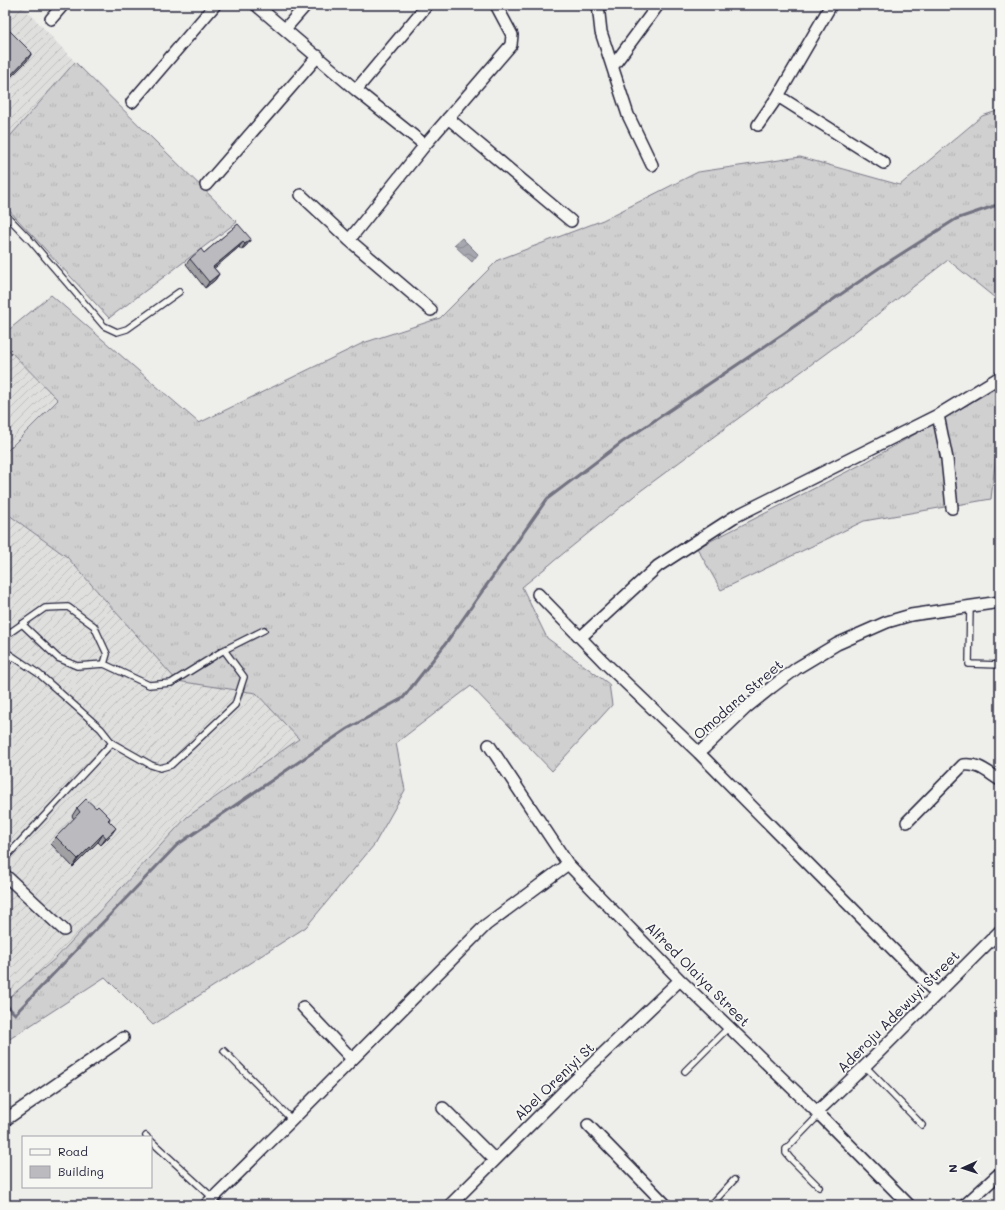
<svg xmlns="http://www.w3.org/2000/svg" width="1005" height="1210" font-family="Mali,sans-serif">
  <defs>
    <pattern id="industrial-furrows" width="10" height="10" patternUnits="userSpaceOnUse"><rect width="10" height="10" fill="#dfdfde"/><path d="M-1 1l2-2M0 10L10 0M9 11l2-2" fill="none" stroke="#bfbfbf"/></pattern>
    <pattern id="grass-tufts" width="24" height="20" patternUnits="userSpaceOnUse"><rect width="24" height="20" fill="#d0d0d1"/><path d="M3 7l-1-3M5 7V3M7 7l1-3M15 17l-1-3M17 17v-4M19 17l1-3" fill="none" stroke="#b2b2b4"/></pattern>
    <pattern id="water-waves" width="16" height="10" patternUnits="userSpaceOnUse"><rect width="16" height="10" fill="#a7a7af"/><path d="M0 5q4-4 8 0t8 0" fill="none" stroke="#888890"/></pattern>
  </defs>
  <rect width="100%" height="100%" fill="#eeeeeb"/>
  <filter id="ink" filterUnits="userSpaceOnUse"><feTurbulence type="fractalNoise" baseFrequency=".025" numOctaves="2"/><feDisplacementMap in="SourceGraphic" scale="8" xChannelSelector="R" yChannelSelector="G"/><feConvolveMatrix kernelMatrix="1 2 1 2 8 2 1 2 1" color-interpolation-filters="sRGB"/></filter>
  <g filter="url(#ink)">
    <path fill="url(#industrial-furrows)" d="M5 5H22L75 62 5 142Z
      M5 346 58 400 5 453Z
      M5 512 67 557 177 681 256 693 299 739 187 817 56 958 5 1001V676L11 669 5 663Z"/>
    <path fill="url(#grass-tufts)" stroke="#797986" d="M75 62 237 222 109 318 5 206V142Z
      M1000 110V302L948 260 844 340 639 492 522 587 547 638 609 684 612 705 552 771 471 686 396 743 405 790 374 845 306 927 153 1025 105 977 5 1042V1001L56 958 187 817 299 739 256 693 177 681 67 557 5 512V453L58 400 5 346V333L51 295 199 423 363 343 440 318 498 260 603 220 698 172 800 157 900 185 982 116Z
      M1000 386V453L996 455 991 499 864 521 721 590 697 548 866 462Z"/>
    <path fill="url(#water-waves)" stroke="#727281" d="M462 238 478 254 472 262 454 245Z"/>
    <g fill="none" stroke-linecap="round" stroke-linejoin="round">
      <path stroke="#727281" stroke-width="3" d="M5 1004 15 1014 177 845 347 729 403 698 446 643 547 499 621 443 783 334 879 268 956 219 1000 204"/>
      <defs>
        <path id="service" d="M5 214 30 240 104 326 117 332 127 329 179 292
          M970 606 969 664 1000 665
          M22 624 58 658 77 666 104 664
          M5 636 45 608 68 607 94 626 107 654 104 664 149 685 171 683 224 650 244 677 235 705 171 765 160 768 151 765 112 743
          M224 650 264 630
          M5 651 39 674 101 729 112 743 5 858
          M5 665 12 657
          M224 1051 292 1120
          M865 1066 922 1125
          M685 1071 729 1027
          M146 1136 147 1137
          M151 1141 213 1198
          M819 1187 790 1158 786 1153V1149L819 1115
          M711 1205 734 1180"/>
        <path id="minor" d="M256 5 356 90 425 145
          M598 5 601 32 628 115 652 165
          M51 19 63 5
          M285 29 306 5
          M613 66 658 5
          M356 90 427 5
          M778 96 884 163
          M132 102 215 5
          M448 118 571 221
          M758 125 778 96 831 5
          M206 185 318 56
          M301 195 349 240 431 310
          M349 240 425 145 511 45 512 35 496 5
          M938 415 947 459 952 508
          M538 594 603 661 699 753 937 994
          M581 637 658 566 734 517 938 415 1000 377
          M489 745 568 864 680 980 817 1112 909 1205
          M699 753 747 707 772 687 797 668 837 644 887 622 911 615 1000 602
          M907 822 963 765C979 763 987 772 1000 780
          M5 875 64 930
          M303 1007 352 1059
          M443 1108 495 1160
          M817 1112 865 1066 1000 931
          M5 1120 123 1038
          M588 1125 666 1205
          M206 1205 292 1120 486 925 568 864
          M450 1205 568 1087 680 980
          M965 1205 1000 1173"/>
      </defs>
      <use href="#service" stroke="#22223b" stroke-width="8"/>
      <use href="#minor" stroke="#22223b" stroke-width="14"/>
      <use href="#service" stroke="#f6f6f2" stroke-width="5.5"/>
      <use href="#minor" stroke="#f6f6f2" stroke-width="11"/>
    </g>
    <path fill="#a1a1a4" stroke="#22223b" d="M238 224 247 245 241 250 239 247 214 268 219 274 215 280 205 288 186 264 190 259 204 253Z
      M77 808H96L110 818 109 820 111 835 101 845 98 842 73 867 51 844 56 837 74 819 72 816Z"/>
    <path fill="#838386" stroke="#22223b" d="M32 53 27 61 5 83V81Z
      M251 239 247 245 241 250 245 244Z
      M243 242 239 247 209 273 213 267Z
      M219 274 215 280 205 288 209 282Z
      M116 828 111 835 101 845 106 838Z
      M103 834 98 842 73 867 78 859Z"/>
    <path fill="#bbbbbf" stroke="#22223b" d="M5 26 32 53 5 81Z
      M238 224 251 239 245 244 243 242 213 267 219 274 209 282 190 259 201 249 204 253Z
      M86 799 96 808 98 806 110 818 108 820 116 828 106 838 103 834 78 859 56 837 80 812 77 808Z"/>
  </g>
  <g text-anchor="middle" dominant-baseline="central" stroke-width="4" stroke-linejoin="round" paint-order="stroke">
    <g font-size="14" fill="#22223b" stroke="#f6f6f2">
      <text transform="translate(738 699) rotate(-41)">Omodara Street</text>
      <text transform="translate(698 974) rotate(45)">Alfred Olaiya Street</text>
      <text transform="translate(898 1011) rotate(-45)">Aderoju Adewuyi Street</text>
      <text transform="translate(554 1081) rotate(-44)">Abel Oreniyi St</text>
    </g>
  </g>
  <rect width="1005" height="1210" fill="none" stroke="#f6f6f2" stroke-width="20"/>
  <rect x="10" y="10" width="985" height="1190" fill="none" stroke="#22223b" stroke-width="1.5" filter="url(#ink)"/>
  <rect x="22" y="1136" width="130" height="52" fill="#f6f6f2" stroke="#a1a1a9"/>
  <rect x="30" y="1149" width="20" height="6" fill="#f6f6f2" stroke="#a1a1a9"/>
  <text x="58" y="1156" font-size="12" fill="#22223b">Road</text>
  <rect x="30" y="1166" width="20" height="12" fill="#bbbbbf" stroke="#a1a1a9"/>
  <text x="58" y="1176" font-size="12" fill="#22223b">Building</text>
  <g transform="translate(963 1168) rotate(267)" stroke="#f6f6f2" stroke-width="3" paint-order="stroke">
  <path d="M0-3L7 15L0 10L-7 15Z" fill="#22223b"/>
  <text y="-6" font-size="11" font-weight="bold" text-anchor="middle" fill="#22223b">N</text>
  </g>
</svg>
